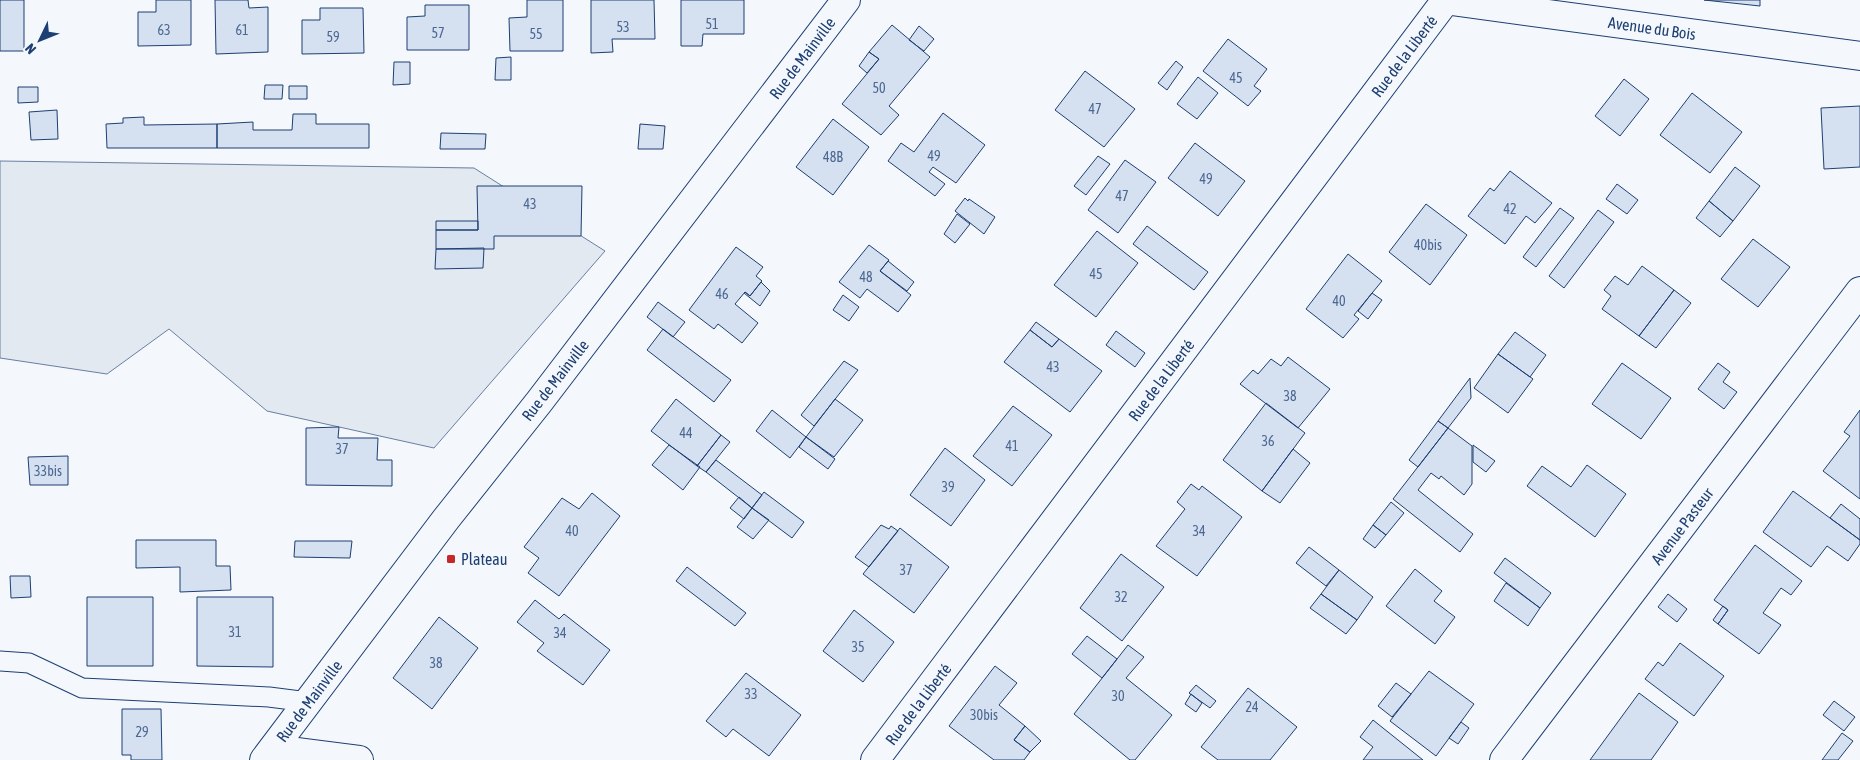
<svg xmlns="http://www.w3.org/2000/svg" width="1860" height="760" font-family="'Asap Condensed',sans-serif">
  <rect width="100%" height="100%" fill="#f4f7fb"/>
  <path fill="#e3e9f0" stroke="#687fa3" d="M0 161 474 168 605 251 434 448 267 411 169 329 107 374 0 358Z"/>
  <path fill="#d5e0f0" stroke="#1d3f73" d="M0 0H24V51H0Z
    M156 0H191V45L138 46V12H156Z
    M215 0H248L249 8 268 7V52L216 54Z
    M527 0H563V51H510L509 18 527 17Z
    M591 0H654L655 39H612L613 52 591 53Z
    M681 0H744V34H703L702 46H681Z
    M1704 0H1760V6Z
    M425 5H469V50H407V17L425 16Z
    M320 8H363L364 53 302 54V20H320Z
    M892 25 930 57 889 106 899 115 881 135 842 104 879 59 869 52Z
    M919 26 934 39 924 51 909 40Z
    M1228 39 1267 69 1254 86 1261 91 1248 106 1203 71Z
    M869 52 879 59 867 73 859 66Z
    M511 57V80H495L496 58Z
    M1176 61 1183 67 1167 90 1158 83Z
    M394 62H410V84L393 85Z
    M1085 71 1135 109 1104 147 1055 110Z
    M1198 77 1218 93 1197 119 1177 104Z
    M1624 79 1649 99 1620 136 1595 116Z
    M265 85H283L282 99H264Z
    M289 86H307V99H289Z
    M18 87H38V102L18 103Z
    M1692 93 1742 132 1710 173 1660 135Z
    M1860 106V167L1824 169 1821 108Z
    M57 110 58 139 31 140 29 112Z
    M943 113 985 145 956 183 933 167 929 172 945 184 935 196 888 161 901 143 914 152Z
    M293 114H316V124H369V148H217V124L253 122V130H292Z
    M144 117V125L217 124V148H107L106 124 123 123V118Z
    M833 119 869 147 833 195 796 167Z
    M640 124 665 126 663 149H638Z
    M441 133 486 134 485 149H440Z
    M1195 143 1245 181 1218 216 1168 178Z
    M1098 156 1110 164 1086 195 1074 186Z
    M1125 160 1156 182 1118 233 1088 210Z
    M1735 167 1760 186 1733 221 1709 201Z
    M1510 171 1552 203 1535 223 1526 216 1505 244 1468 216 1490 188 1494 191Z
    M1617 184 1638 200 1627 214 1606 199Z
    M477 186H582L581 236H494V249H436V230H478Z
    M965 198 968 201 969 199 995 217 984 234 955 211Z
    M1709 201 1733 221 1720 237 1696 218Z
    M1426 204 1467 235 1430 285 1389 252Z
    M1560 208 1574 218 1536 267 1523 257Z
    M1598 210 1614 222 1564 288 1549 276Z
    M957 214 970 224 955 243 944 234Z
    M436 221H478V230H436Z
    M1147 226 1208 272 1194 290 1133 244Z
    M1097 231 1138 263 1096 317 1054 285Z
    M1753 239 1790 267 1758 307 1721 279Z
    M869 245 889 260 880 271 911 295 898 312 867 289 860 298 839 282Z
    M736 247 763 267 756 276 762 281 761 282 750 296 745 292 735 304 758 323 742 343 718 324 714 329 689 310Z
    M484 248 483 268 435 269 436 249Z
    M1348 254 1382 281 1354 315 1359 319 1343 338 1306 309Z
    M888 261 914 282 907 291 880 271Z
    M1642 266 1674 290 1639 336 1602 309 1611 296 1604 290 1615 276 1628 285Z
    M761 282 770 291 760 306 744 293 745 292 750 296Z
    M1674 290 1691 303 1656 348 1639 336Z
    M1372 293 1382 300 1368 319 1358 311Z
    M843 295 859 307 849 321 833 310Z
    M658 302 685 322 673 337 647 317Z
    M1036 322 1059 339 1052 347 1030 330Z
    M663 329 731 380 714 402 647 350Z
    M1030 330 1052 347 1059 339 1102 371 1070 412 1004 362Z
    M1116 331 1145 353 1135 367 1106 345Z
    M1515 332 1546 355 1530 377 1498 354Z
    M1498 354 1533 379 1508 413 1474 388Z
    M1288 357 1330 389 1298 428 1240 384 1253 370 1258 374 1271 359 1281 366Z
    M844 361 858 370 814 426 801 415Z
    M1622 363 1671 398 1641 439 1592 404Z
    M1718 363 1730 372 1723 382 1737 392 1724 409 1698 389Z
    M1470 378 1471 398 1448 428 1438 421Z
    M676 399 721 435 697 466 651 431Z
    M835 399 863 420 834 457 806 437Z
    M1266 403 1305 433 1262 491 1223 460Z
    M1013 406 1052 435 1012 486 973 456Z
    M772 410 806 437 790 458 756 431Z
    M1860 410V499L1823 471 1850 436 1844 432Z
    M1438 421 1448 428 1418 467 1409 460Z
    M339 427 338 438H378L377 460H392V486L306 485V428Z
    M1448 428 1472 446V484L1464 495 1441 476 1439 479 1431 473 1418 490 1473 534 1460 552 1393 499Z
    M721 435 730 442 706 472 697 466Z
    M806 437 835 459 828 469 799 447Z
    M669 445 700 467 683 490 652 465Z
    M1473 445 1495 461 1486 472 1473 462Z
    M945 448 985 480 951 526 910 495Z
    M1293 449 1310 463 1280 503 1262 491Z
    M68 456V485H30L28 457Z
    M716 460 762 495 752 508 706 472Z
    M1587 465 1626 494 1595 537 1527 486 1542 466 1571 487Z
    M1191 484 1199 490 1202 486 1242 517 1197 576 1156 546 1185 509 1177 502Z
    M1793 491 1860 540V544L1848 561 1827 546 1811 567 1763 532Z
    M764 492 804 522 792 538 752 508Z
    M592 493 620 516 559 596 528 573 539 558 524 547 562 498 579 509Z
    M739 497 752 508 744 519 730 508Z
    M1391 502 1404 513 1386 535 1373 525Z
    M1841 504 1860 519V540L1830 518Z
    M752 508 769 520 753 539 737 527Z
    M881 525 889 529 891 526 898 531 869 567 855 557Z
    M1373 525 1386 535 1375 548 1363 539Z
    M900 528 949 567 914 613 863 574Z
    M136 540H216V566H230L231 590 180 592V567L136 568Z
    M295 541H352L350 558 294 557Z
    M1755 545 1802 581 1791 595 1781 588 1763 613 1781 625 1759 654 1718 624 1728 610 1714 600Z
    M1309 547 1339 570 1326 586 1296 563Z
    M1121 554 1164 587 1122 641 1080 608Z
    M1505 558 1551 593 1540 608 1494 573Z
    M687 567 746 613 735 626 676 581Z
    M1415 569 1442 591 1434 601 1455 617 1435 644 1386 606Z
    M1339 570 1373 597 1357 620 1321 594Z
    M10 576H30L31 597 11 598Z
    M1506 583 1540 608 1528 626 1494 601Z
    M1321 594 1357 620 1346 634 1310 608Z
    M1668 594 1687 609 1677 622 1658 607Z
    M87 597H153V666H87Z
    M197 597H273V667L197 666Z
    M535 600 559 619 564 614 610 650 583 685 537 651 544 643 517 622Z
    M1723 606 1728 610 1718 624 1713 620Z
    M854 610 894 642 863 682 823 651Z
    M439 617 478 648 432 709 393 678Z
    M1087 636 1117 659 1102 678 1072 654Z
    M1680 643 1724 676 1694 716 1645 679 1658 662 1663 666Z
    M1128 645 1144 657 1126 678 1172 715 1135 760H1130L1074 714Z
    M995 666 1017 683 999 705 1025 726 1014 740 1030 752 1024 760H994L949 726Z
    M1429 671 1474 704 1436 756 1390 721Z
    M746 673 801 715 769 756 733 729 726 737 706 721Z
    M1396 683 1411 694 1392 717 1378 706Z
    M1196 685 1216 701 1210 708 1189 693Z
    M1248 688 1297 727 1270 760H1218L1201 747Z
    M1639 693 1678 722 1651 760H1590Z
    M1191 694 1202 703 1196 712 1185 704Z
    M1834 701 1855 717 1844 731 1823 715Z
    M122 709H161L162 760H131V755H122Z
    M1373 720 1423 760H1363L1373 747 1360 737Z
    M1461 722 1469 728 1458 744 1449 738Z
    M1025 726 1041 741 1030 752 1014 740Z
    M1842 733 1853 741 1838 760H1822Z"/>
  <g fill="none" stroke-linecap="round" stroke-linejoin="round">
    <defs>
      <path id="lane" d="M0 661 29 663 82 688 269 697 308 702"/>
      <path id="street" d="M1444 0 1860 56
        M273 749 359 760
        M264 760 446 519 539 402 846 0
        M875 760 1446 0
        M1504 760 1860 291"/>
    </defs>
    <use href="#lane" stroke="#1d3f73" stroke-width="21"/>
    <use href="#street" stroke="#1d3f73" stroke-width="30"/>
    <use href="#lane" stroke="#f4f7fb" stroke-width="19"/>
    <use href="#street" stroke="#f4f7fb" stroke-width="28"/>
  </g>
  <rect fill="#c62828" stroke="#f4f7fb" stroke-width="2" x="446" y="554" width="10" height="10" rx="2.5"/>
  <g text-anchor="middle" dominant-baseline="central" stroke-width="4" stroke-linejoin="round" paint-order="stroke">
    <g font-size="14" fill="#4b6792">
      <text x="712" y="24">51</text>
      <text x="623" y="27">53</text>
      <text x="164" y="30">63</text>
      <text x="242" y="30">61</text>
      <text x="438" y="33">57</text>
      <text x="536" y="34">55</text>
      <text x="333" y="37">59</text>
      <text x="1236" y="78">45</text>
      <text x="879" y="88">50</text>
      <text x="1095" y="109">47</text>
      <text x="934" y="156">49</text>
      <text x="833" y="157">48B</text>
      <text x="1206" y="179">49</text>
      <text x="1122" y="196">47</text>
      <text x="530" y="204">43</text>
      <text x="1510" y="209">42</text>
      <text x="1428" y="245">40bis</text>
      <text x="1096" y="274">45</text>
      <text x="866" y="277">48</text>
      <text x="722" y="294">46</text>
      <text x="1339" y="301">40</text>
      <text x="1053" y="367">43</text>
      <text x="1290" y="396">38</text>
      <text x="686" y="433">44</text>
      <text x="1268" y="441">36</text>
      <text x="1012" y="446">41</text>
      <text x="342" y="449">37</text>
      <text x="48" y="471">33bis</text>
      <text x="948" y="487">39</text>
      <text x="572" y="531">40</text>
      <text x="1199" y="531">34</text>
      <text x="906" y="570">37</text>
      <text x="1121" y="597">32</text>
      <text x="235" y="632">31</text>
      <text x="560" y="633">34</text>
      <text x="858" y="647">35</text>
      <text x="436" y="663">38</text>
      <text x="751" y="694">33</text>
      <text x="1118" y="696">30</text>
      <text x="1252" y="707">24</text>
      <text x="984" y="715">30bis</text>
      <text x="142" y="732">29</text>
    </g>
    <g font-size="16" fill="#1d3f73" stroke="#f4f7fb">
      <text transform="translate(1652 28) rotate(8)">Avenue du Bois</text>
      <text transform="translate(1404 56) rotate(-53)">Rue de la Liberté</text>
      <text transform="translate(802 58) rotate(-53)">Rue de Mainville</text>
      <text transform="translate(555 380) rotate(-52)">Rue de Mainville</text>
      <text transform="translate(1161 380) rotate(-53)">Rue de la Liberté</text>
      <text transform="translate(1682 526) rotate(-53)">Avenue Pasteur</text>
      <text transform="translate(309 701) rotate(-53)">Rue de Mainville</text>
      <text transform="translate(918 704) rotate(-53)">Rue de la Liberté</text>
    </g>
    <g font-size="16" fill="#1d3f73" stroke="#f4f7fb" text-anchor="start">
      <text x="461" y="559">Plateau</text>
    </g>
  </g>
  <g transform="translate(40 40) rotate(227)" stroke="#f4f7fb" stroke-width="4" paint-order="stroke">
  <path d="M0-4L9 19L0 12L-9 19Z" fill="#1d3f73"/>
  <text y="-8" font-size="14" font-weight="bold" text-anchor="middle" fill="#1d3f73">N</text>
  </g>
</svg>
